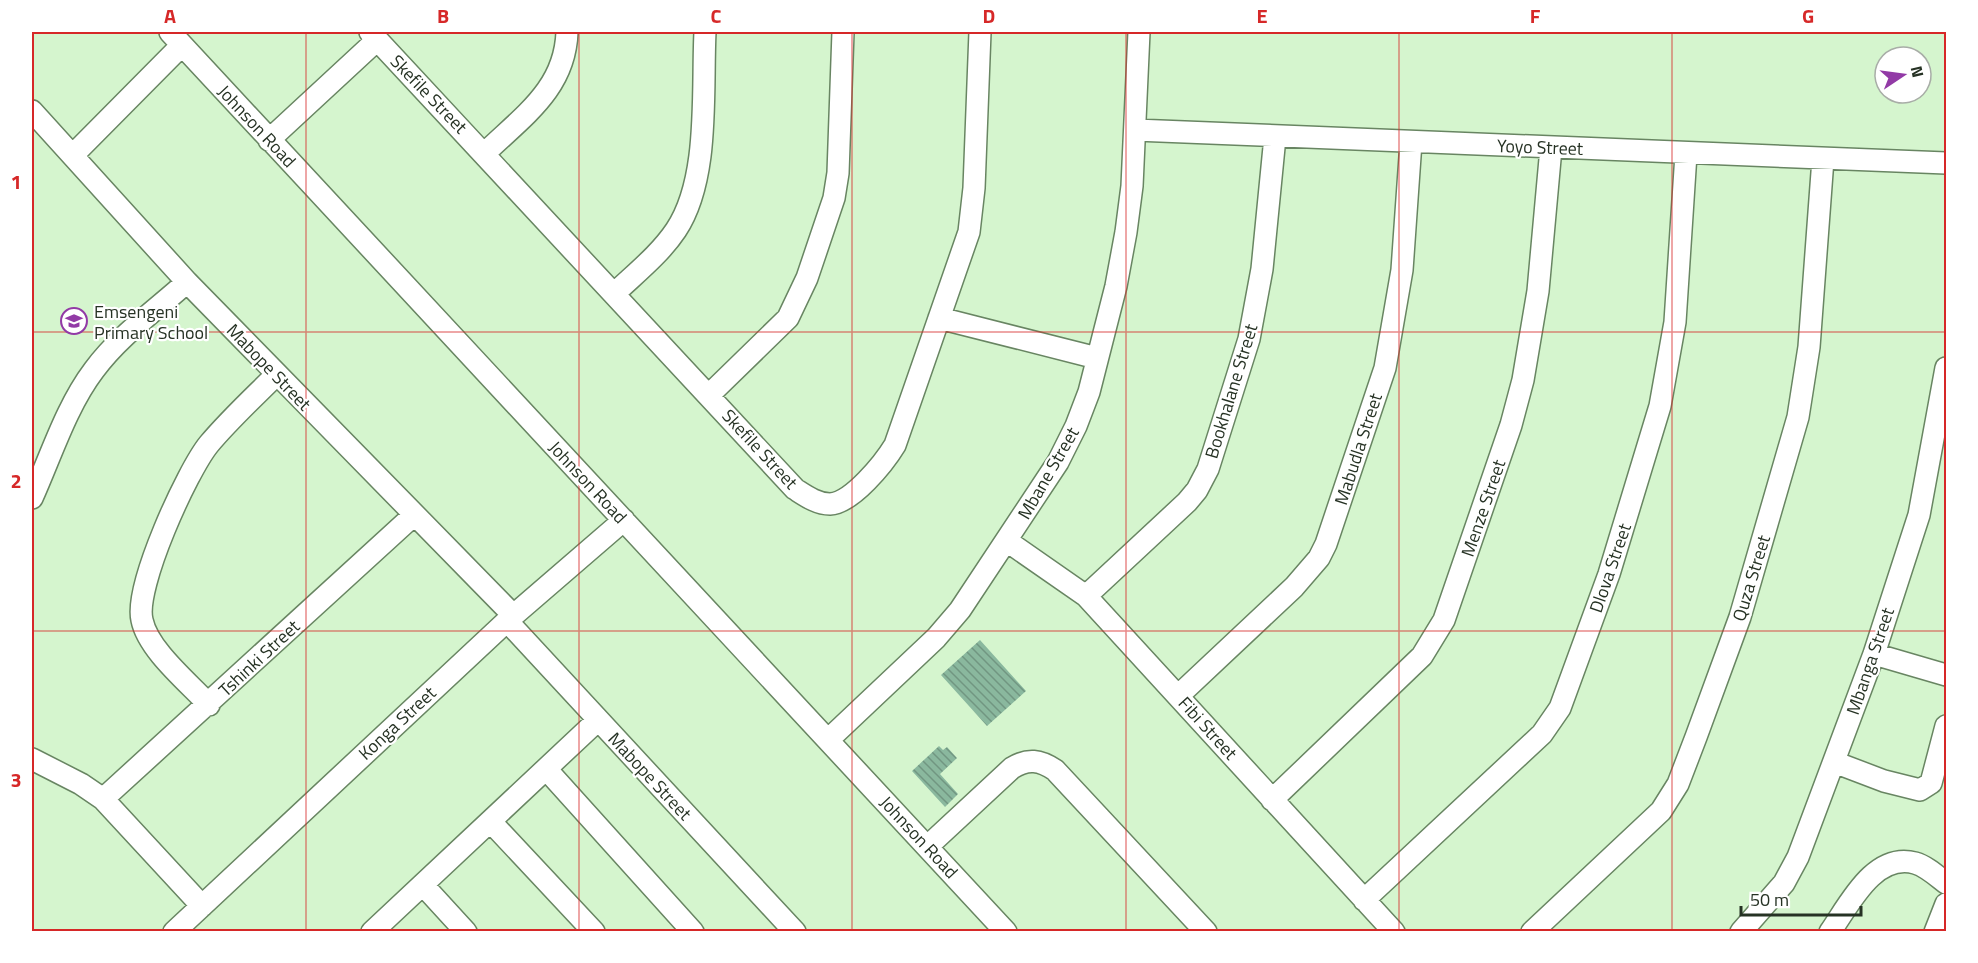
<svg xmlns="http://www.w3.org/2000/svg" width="1978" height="963" font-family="'Titillium Web',sans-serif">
  <defs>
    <pattern id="building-back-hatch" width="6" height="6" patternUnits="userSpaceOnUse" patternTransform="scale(1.5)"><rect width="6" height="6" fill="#8ab89e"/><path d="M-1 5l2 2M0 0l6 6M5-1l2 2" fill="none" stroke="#719681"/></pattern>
  </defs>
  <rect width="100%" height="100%" fill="#d5f5ce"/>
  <path fill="url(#building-back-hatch)" d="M980 640 1026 691 987 726 941 675Z
    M939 746 943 750 947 747 957 758 940 774 958 794 945 807 912 771Z"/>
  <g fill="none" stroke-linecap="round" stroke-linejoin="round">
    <defs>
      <path id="minor" d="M170 32 1006 932
        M370 32 795 489C806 496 817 504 830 504 852 503 884 463 895 445L969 232 974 188 980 32
        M32 111 187 282 513 615
        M1135 130 1946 163
        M269 140 377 40
        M485 153C523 116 565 89 567 32
        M73 155 182 45
        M615 293C636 273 660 254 676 230 710 179 702 92 705 32
        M939 318 1097 358
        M709 395 788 318 807 278 834 198 838 173 843 32
        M32 498C51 456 66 407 94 370 119 336 156 310 187 282
        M1007 541 1086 596 1394 932
        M1086 596 1187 502 1197 490 1208 469 1249 339 1262 269 1275 137
        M507 621 795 932
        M1874 654 1946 675
        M1178 696 1294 587 1319 558 1326 544 1385 368 1402 270 1411 142
        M209 705C189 683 148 650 142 620 134 587 187 471 209 444 230 419 254 397 276 375
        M828 740 936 638 960 610 1058 462 1076 426 1089 392 1116 286 1126 232 1132 186 1139 32
        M32 759 81 784 103 799 202 906
        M1834 762 1884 781 1920 790 1931 783 1946 726
        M547 770 693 932
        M103 799 414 515
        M1272 800 1422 656 1444 620 1511 425 1523 380 1538 291 1551 148
        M491 822 594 932
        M928 846 1012 768C1028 758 1040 760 1055 770L1206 932
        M423 885 466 932
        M1364 900 1542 734 1560 708 1609 574 1660 406 1675 322 1686 154
        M174 932 507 621 624 520
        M372 932 598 720
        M1532 932 1661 811 1678 784 1696 737 1740 617 1798 417 1809 347 1823 159
        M1741 932 1784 883 1798 857 1874 654 1919 515 1946 368
        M1830 932C1849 905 1874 852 1915 863 1926 866 1937 876 1946 883
        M1935 932 1946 904"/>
    </defs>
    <use href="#minor" stroke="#688562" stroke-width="24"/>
    <use href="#minor" stroke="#fff" stroke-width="21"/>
  </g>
  <path fill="none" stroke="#d62828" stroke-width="1.5" stroke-opacity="0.55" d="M306 32V932M579 32V932M852 32V932M1126 32V932M1399 32V932M1672 32V932M32 332H1946M32 631H1946"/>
  <defs>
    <symbol id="school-ring" viewBox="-11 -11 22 22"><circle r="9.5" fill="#fff" stroke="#923aa6" stroke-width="1.5"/><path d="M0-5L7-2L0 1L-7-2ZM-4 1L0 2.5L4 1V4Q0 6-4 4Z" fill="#923aa6"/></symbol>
  </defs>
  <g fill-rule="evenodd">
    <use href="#school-ring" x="59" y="306" width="30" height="30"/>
  </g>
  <g text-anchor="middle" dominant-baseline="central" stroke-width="4.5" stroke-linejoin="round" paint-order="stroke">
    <g font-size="18" fill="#263224" stroke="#fff">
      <text transform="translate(429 94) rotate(46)">Skefile Street</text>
      <text transform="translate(257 126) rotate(47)">Johnson Road</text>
      <text transform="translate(1540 147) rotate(2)">Yoyo Street</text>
      <text transform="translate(269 367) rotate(46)">Mabope Street</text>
      <text transform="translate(1231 391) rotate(-73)">Bookhalane Street</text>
      <text transform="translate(760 449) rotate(47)">Skefile Street</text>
      <text transform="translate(1358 449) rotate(-72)">Mabudla Street</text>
      <text transform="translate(1048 473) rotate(-60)">Mbane Street</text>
      <text transform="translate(588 482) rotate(47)">Johnson Road</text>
      <text transform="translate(1483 508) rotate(-71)">Menze Street</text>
      <text transform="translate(1610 568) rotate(-71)">Dlova Street</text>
      <text transform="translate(1751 578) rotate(-73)">Quza Street</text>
      <text transform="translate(259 658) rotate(-43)">Tshinki Street</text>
      <text transform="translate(1870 661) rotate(-71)">Mbanga Street</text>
      <text transform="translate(397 723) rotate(-43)">Konga Street</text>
      <text transform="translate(1208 728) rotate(48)">Fibi Street</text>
      <text transform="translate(650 776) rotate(47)">Mabope Street</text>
      <text transform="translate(919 837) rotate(47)">Johnson Road</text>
    </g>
    <g font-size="18" fill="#263224" stroke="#fff" text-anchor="start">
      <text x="94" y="311">Emsengeni<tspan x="94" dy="21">Primary School</tspan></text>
    </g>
  </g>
  <rect width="1978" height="963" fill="none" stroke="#ffffff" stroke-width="66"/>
  <g transform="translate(1903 75) rotate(77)"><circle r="28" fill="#ffffff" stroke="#a8ada7" stroke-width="1.5"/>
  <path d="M0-4.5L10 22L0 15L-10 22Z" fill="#923aa6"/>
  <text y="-9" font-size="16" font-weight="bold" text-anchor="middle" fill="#263224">N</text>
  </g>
  <path d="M1741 906v9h120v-9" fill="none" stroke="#263224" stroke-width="3"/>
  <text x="1750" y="906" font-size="18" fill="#263224" stroke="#ffffff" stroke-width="4.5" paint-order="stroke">50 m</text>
  <rect x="33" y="33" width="1912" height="897" fill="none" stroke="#d62828" stroke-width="2"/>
  <g font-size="20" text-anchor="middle" font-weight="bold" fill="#d62828">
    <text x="170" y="23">A</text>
    <text x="443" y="23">B</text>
    <text x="716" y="23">C</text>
    <text x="989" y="23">D</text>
    <text x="1262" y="23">E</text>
    <text x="1535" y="23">F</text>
    <text x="1808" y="23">G</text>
    <text x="16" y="189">1</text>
    <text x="16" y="488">2</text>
    <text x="16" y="787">3</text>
  </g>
</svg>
